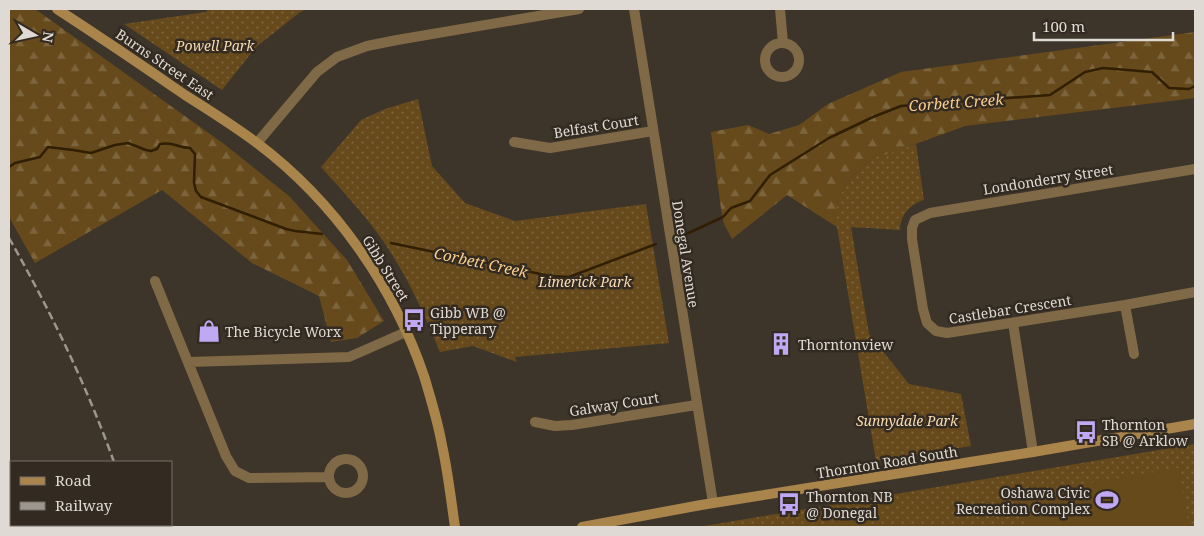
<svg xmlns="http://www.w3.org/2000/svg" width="1204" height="536" font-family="'Noto Serif',serif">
  <defs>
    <pattern id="grass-dots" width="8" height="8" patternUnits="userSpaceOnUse" patternTransform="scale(1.25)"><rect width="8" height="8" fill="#674a1c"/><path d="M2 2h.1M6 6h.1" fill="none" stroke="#7c643c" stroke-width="1.8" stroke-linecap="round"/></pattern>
    <pattern id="forest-firs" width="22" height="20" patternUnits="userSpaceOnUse" patternTransform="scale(1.25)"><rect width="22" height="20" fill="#674a1c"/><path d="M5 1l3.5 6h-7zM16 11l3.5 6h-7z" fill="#7c643c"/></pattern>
  </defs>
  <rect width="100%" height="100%" fill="#3d352a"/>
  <path fill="url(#grass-dots)" d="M208 9H306L299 13 256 47 222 90 124 24 206 12Z
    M418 99 432 166 465 203 515 221 646 204 669 343 515 357 517 362 473 346 440 352C426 318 411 284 391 253 371 221 345 194 321 167L361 120 385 109Z
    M916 144 924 200C910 204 900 216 900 230L851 227 869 334 909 384 961 394 971 446 876 461 837 227V204L847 181 872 158Z
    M1195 444V527H698Z"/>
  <path fill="url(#forest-firs)" d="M9 9H35L224 144 289 196 347 260 384 321 357 338 331 342 319 296 252 263 162 190 35 263 9 217Z
    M1195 32V98L965 126 891 153 872 158 847 181 837 204V227L787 195 732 239 724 224 721 209 711 132 748 125 769 134 799 125 828 104 901 72Z"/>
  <path fill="#674a1c" d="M1179 468 1189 527H1026L1021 494Z
    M848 520C858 520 866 521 874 527H805Z"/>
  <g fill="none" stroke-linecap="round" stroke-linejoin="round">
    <path stroke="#301f02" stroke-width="2.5" d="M9 167 15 163 40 157 48 147 73 150 91 153 115 145 128 143 146 150 151 151 157 149 160 144C174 141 177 148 190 148L195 154 194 183 196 191 201 197 286 229 295 231 322 234
      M682 236 723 217 731 208 750 201 770 175 829 138 873 117 901 106 1050 95 1085 72 1103 68 1152 72 1169 88 1189 89 1195 86
      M391 243 550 276 569 277 656 244"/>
    <path stroke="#806946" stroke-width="10" d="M634 9 713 503
      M780 9 783 43
      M765 60a17 17 0 1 1 34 0a17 17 0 1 1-34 0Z
      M514 142 550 148 653 131
      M257 143 317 72 337 57 367 46 397 40 579 9
      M1195 169 930 213 915 220 912 228V239L923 309 927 323 936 331 947 333 1125 305 1195 292
      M155 281 226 456 235 471 249 478 329 477
      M1125 305 1134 354
      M1013 323 1033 452
      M188 362 349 357 406 332
      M535 422 555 426 572 425 696 405
      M329 476a17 17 0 1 1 34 0a17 17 0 1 1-34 0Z"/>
    <path stroke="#a9844b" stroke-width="10" d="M57 9C100 37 143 66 185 95 209 110 234 126 257 143 334 201 393 285 424 376 431 399 438 422 442 445 448 472 451 500 455 527
      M582 527 701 505 1033 452 1195 424"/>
    <path stroke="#9d968e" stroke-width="2.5" stroke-dasharray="8 4" stroke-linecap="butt" d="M9 238C50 310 86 384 114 462
      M134 525V527"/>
  </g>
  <defs>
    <symbol id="bus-bare" viewBox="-9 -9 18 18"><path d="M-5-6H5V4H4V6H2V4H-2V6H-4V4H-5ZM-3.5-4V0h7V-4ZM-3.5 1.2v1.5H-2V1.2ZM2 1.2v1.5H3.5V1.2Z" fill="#c1a8f3" stroke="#332b21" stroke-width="2.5" paint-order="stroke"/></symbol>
    <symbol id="shop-bare" viewBox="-9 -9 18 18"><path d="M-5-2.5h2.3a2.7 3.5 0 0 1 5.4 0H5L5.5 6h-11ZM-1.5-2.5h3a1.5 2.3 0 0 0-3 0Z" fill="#c1a8f3" stroke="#332b21" stroke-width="2.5" paint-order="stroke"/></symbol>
    <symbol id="building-bare" viewBox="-9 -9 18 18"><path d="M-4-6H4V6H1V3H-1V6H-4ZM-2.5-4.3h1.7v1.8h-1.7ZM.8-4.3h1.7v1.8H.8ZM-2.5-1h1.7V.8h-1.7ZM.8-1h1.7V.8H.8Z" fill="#c1a8f3" stroke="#332b21" stroke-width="2.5" paint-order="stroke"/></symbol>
    <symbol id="stadium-bare" viewBox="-9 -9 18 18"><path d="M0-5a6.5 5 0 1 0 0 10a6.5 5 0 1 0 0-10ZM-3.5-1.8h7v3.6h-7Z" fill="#c1a8f3" stroke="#332b21" stroke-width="2.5" paint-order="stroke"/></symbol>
  </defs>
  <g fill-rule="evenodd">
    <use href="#bus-bare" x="398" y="304" width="32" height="32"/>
    <use href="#shop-bare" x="193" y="315" width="32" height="32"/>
    <use href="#building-bare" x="765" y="328" width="32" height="32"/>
    <use href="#bus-bare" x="1070" y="416" width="32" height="32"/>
    <use href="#stadium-bare" x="1091" y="484" width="32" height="32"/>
    <use href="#bus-bare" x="773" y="488" width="32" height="32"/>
  </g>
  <g text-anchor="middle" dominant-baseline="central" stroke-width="5" stroke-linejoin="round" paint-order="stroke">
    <g font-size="14" font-style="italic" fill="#f8dbb1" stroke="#332b21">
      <text x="215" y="45">Powell Park</text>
      <text x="585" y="281">Limerick Park</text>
      <text x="907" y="420">Sunnydale Park</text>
    </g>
    <g font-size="14" fill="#dfdad3" stroke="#332b21">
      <text transform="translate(165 64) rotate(34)">Burns Street East</text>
      <text transform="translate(596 126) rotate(-9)">Belfast Court</text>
      <text transform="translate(1048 179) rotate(-9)">Londonderry Street</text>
      <text transform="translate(686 254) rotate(81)">Donegal Avenue</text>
      <text transform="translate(386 268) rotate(58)">Gibb Street</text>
      <text transform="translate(1010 309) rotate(-9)">Castlebar Crescent</text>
      <text transform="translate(614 404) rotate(-9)">Galway Court</text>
      <text transform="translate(887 462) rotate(-9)">Thornton Road South</text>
    </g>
    <g font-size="14" fill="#dfdad3" stroke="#332b21" text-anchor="start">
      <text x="430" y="312">Gibb WB @<tspan x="430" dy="16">Tipperary</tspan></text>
      <text x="225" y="331">The Bicycle Worx</text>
      <text x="798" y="344">Thorntonview</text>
      <text x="1102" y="424">Thornton<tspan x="1102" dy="16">SB @ Arklow</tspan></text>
      <text x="1090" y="492" text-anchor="end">Oshawa Civic<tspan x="1090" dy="16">Recreation Complex</tspan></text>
      <text x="806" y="496">Thornton NB<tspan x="806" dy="16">@ Donegal</tspan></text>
    </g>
    <g font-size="15" font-style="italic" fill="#f9cd8d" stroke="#332b21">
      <text transform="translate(956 102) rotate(-4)">Corbett Creek</text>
      <text transform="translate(481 262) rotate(12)">Corbett Creek</text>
    </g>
  </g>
  <rect width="1204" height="536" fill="none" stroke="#dfdad3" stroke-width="20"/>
  <rect x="10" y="461" width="162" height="65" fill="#332b21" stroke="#787168"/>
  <rect x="20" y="477" width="25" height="8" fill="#a9844b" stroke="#787168"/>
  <text x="55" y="486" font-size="15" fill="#dfdad3">Road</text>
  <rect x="20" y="502" width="25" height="8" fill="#9d968e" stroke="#787168"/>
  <text x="55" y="511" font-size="15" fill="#dfdad3">Railway</text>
  <g transform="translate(35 35) rotate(99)" stroke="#332b21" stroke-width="4" paint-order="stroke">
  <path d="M0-4L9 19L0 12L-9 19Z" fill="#dfdad3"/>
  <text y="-8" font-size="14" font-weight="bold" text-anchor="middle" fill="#dfdad3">N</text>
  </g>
  <path d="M1034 32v8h139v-8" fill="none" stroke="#dfdad3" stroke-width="2.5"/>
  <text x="1042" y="32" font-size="15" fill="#dfdad3" stroke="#332b21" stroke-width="4" paint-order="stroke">100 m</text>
</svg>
